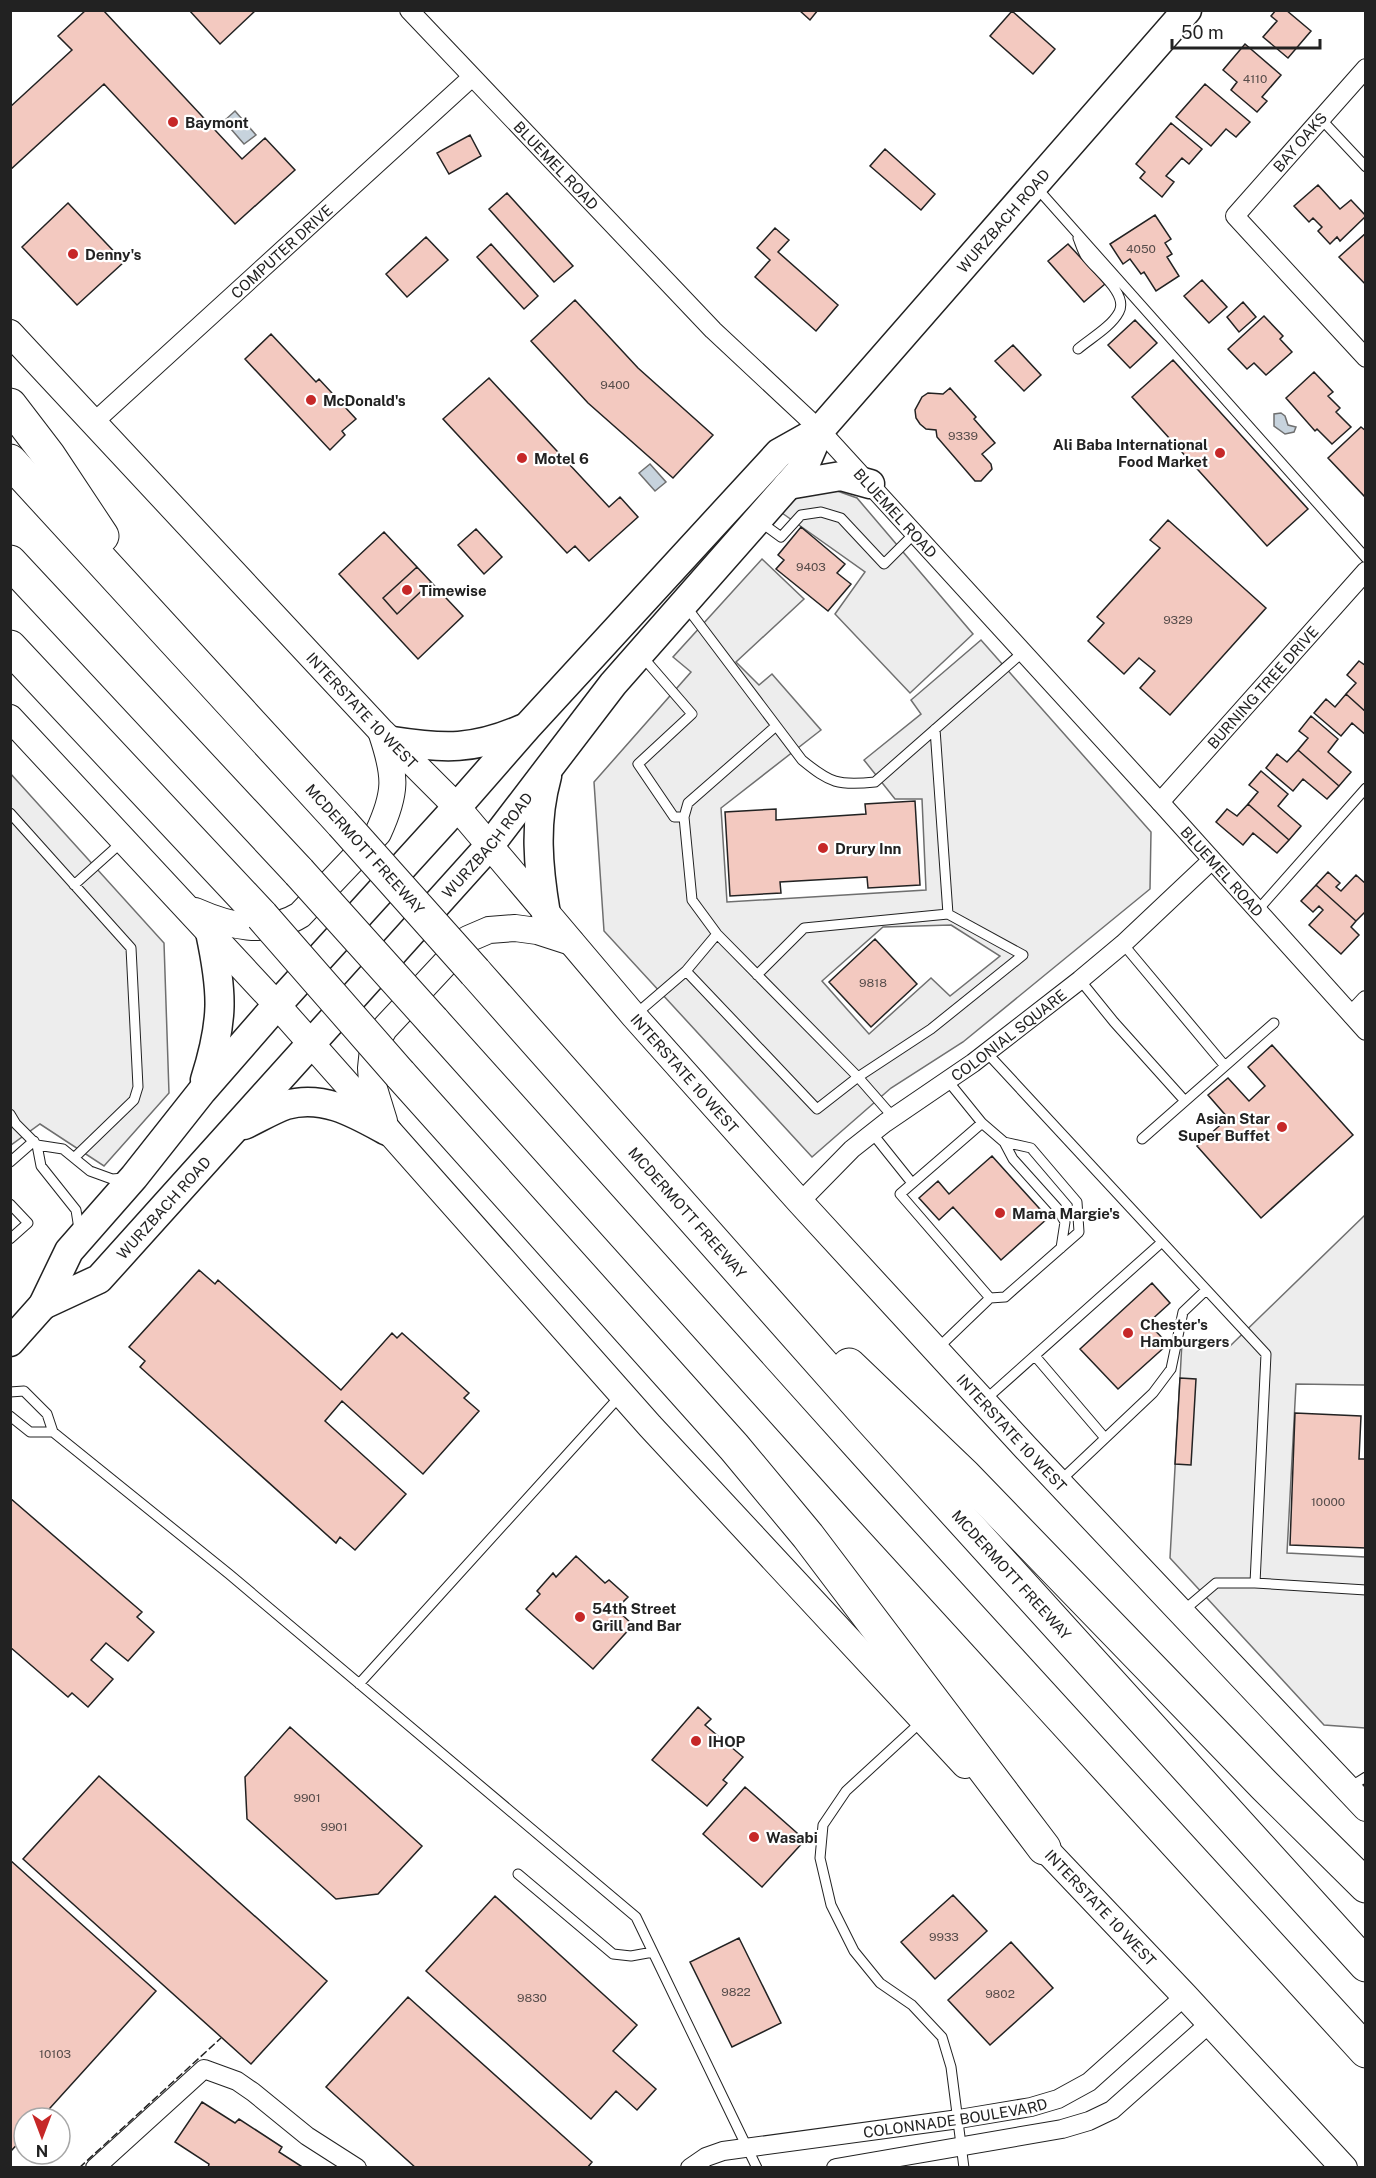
<svg xmlns="http://www.w3.org/2000/svg" width="1376" height="2178" font-family="'Public Sans',sans-serif">
  <rect width="100%" height="100%" fill="#fff"/>
  <path fill="#ededed" stroke="#6f6f6f" stroke-width="1.5" fill-rule="evenodd" d="M826 487 857 498 973 634 910 693 835 614 865 572 782 513 803 491Z
    M762 559 804 599 736 662 759 685 772 674 821 730 721 808 727 902 926 890 922 799H895L864 760 921 714 911 700 981 640 1151 832 1150 889 963 1042 891 1088 812 1157 604 931 594 782 691 672 673 657ZM951 925 1000 956 950 996 931 978 869 1034 822 981 883 927Z
    M10 773 164 943 169 1093 104 1166 40 1124 11 1145Z
    M1365 1215V1385L1296 1384 1287 1553 1365 1557V1728L1324 1725 1170 1558 1182 1342 1229 1347Z"/>
  <path fill="#c7d3dd" stroke="#6f6f6f" stroke-width="1.5" d="M235 111 256 135 244 144 224 121Z
    M1281 413 1285 416 1288 425 1296 427 1294 432 1285 434 1274 426V414Z
    M650 464 666 482 655 491 639 473Z"/>
  <path fill="#f3c9c0" stroke="#222" stroke-width="1.5" d="M86 10H103L242 159 265 138 295 170 235 224 104 84 10 170V107L72 50 58 36Z
    M189 10H256L220 44Z
    M799 10H818L810 20Z
    M1276 10H1286L1311 31 1288 58 1263 37 1277 21 1271 16Z
    M1012 11 1055 49 1033 74 990 36Z
    M1245 44 1281 75 1262 97 1267 101 1257 112 1231 90 1237 82 1223 70Z
    M1205 84 1250 122 1236 137 1226 129 1211 146 1176 117Z
    M1171 123 1202 149 1189 164 1182 158 1166 176 1174 182 1162 197 1140 178 1145 172 1136 164Z
    M470 135 481 156 449 174 437 153Z
    M885 149 935 194 921 210 870 166Z
    M1318 185 1340 209 1351 200 1366 216 1340 241 1337 237 1330 244 1318 231 1322 227 1313 218 1309 222 1294 206Z
    M507 193 573 266 554 282 489 209Z
    M68 203 124 262 77 305 22 247Z
    M1155 215 1171 239 1165 243 1172 254 1167 257 1179 276 1156 291 1144 272 1141 274 1130 259 1123 264 1110 244Z
    M775 228 789 240 778 252 838 305 816 331 755 277 770 260 757 248Z
    M1366 233V285L1339 257Z
    M426 237 448 260 407 297 386 274Z
    M491 244 538 296 524 309 477 257Z
    M1068 244 1105 284 1084 302 1048 261Z
    M1202 280 1227 307 1209 323 1184 296Z
    M575 300 638 368 713 435 673 478 588 403 531 341Z
    M1243 302 1256 317 1239 332 1227 317Z
    M1264 316 1283 336 1280 339 1292 352 1266 375 1254 363 1247 369 1228 349Z
    M1135 320 1157 343 1130 368 1108 345Z
    M271 334 316 382 319 379 356 419 342 431 345 435 330 450 245 359Z
    M1013 345 1041 375 1024 391 995 361Z
    M1173 360 1308 509 1267 546 1132 397Z
    M1314 372 1333 392 1328 396 1340 408 1336 412 1351 427 1332 444 1317 429 1315 431 1286 398Z
    M489 378 609 507 620 497 638 517 589 561 575 546 567 553 443 419Z
    M950 388 976 417 974 419 995 443 982 454 991 464 992 469 981 481H975L937 437 936 430 926 429 920 424 916 418 915 410 922 397 928 393 943 394Z
    M1361 427 1366 431V498L1328 458Z
    M1168 520 1266 608 1170 715 1140 688 1155 671 1139 658 1124 674 1088 641 1104 623 1097 617 1160 548 1150 540Z
    M801 527 845 564 837 573 851 584 828 611 776 569 784 560 778 555Z
    M476 529 502 557 484 574 458 545Z
    M384 532 417 567 383 598 397 614 431 582 463 616 418 659 339 574Z
    M417 567 431 582 397 614 383 598Z
    M1359 661 1366 666V712L1346 694 1356 683 1347 675Z
    M1346 694 1366 712V735L1352 723 1341 736 1314 713 1326 699 1335 707Z
    M1311 716 1338 739 1328 752 1351 772 1339 786 1298 750 1308 738 1299 731Z
    M1298 750 1339 786 1327 799 1303 779 1293 791 1266 768 1277 754 1287 762Z
    M1261 771 1288 794 1278 806 1301 826 1289 840 1248 804 1258 792 1249 785Z
    M915 801 920 885 868 888 867 877 780 882 781 893 730 896 725 812 776 809V820L866 814 865 804Z
    M1248 804 1289 840 1277 853 1253 833 1243 845 1216 822 1227 809 1237 816Z
    M1328 872 1340 883 1336 887 1341 891 1356 875 1366 884V911L1356 921 1316 885Z
    M1316 885 1356 921 1351 927 1359 935 1341 954 1309 925 1323 910 1319 906 1313 912 1301 901Z
    M875 939 917 984 871 1027 829 982Z
    M1272 1045 1353 1135 1261 1218 1197 1146 1228 1118 1208 1095 1228 1078 1249 1101 1265 1086 1248 1067Z
    M992 1156 1048 1218 1001 1260 953 1207 939 1220 919 1198 938 1181 949 1194Z
    M199 1270 215 1284 218 1280 341 1390 392 1333 397 1338 402 1333 469 1393 464 1398 479 1411 423 1474 342 1401 325 1421 406 1494 355 1550 340 1537 336 1543 140 1367 145 1361 129 1347Z
    M1152 1283 1170 1303 1148 1323 1168 1344 1118 1389 1080 1349Z
    M1180 1378 1196 1379 1191 1465 1175 1464Z
    M1295 1413 1361 1416 1359 1459H1366V1548L1290 1545Z
    M10 1498 142 1612 137 1617 154 1632 128 1661 106 1643 91 1660 113 1679 88 1707 72 1693 68 1697 10 1647Z
    M576 1556 605 1583 609 1580 628 1597 616 1609 633 1625 593 1669 526 1609 540 1594 537 1591 553 1573 556 1577Z
    M698 1707 711 1719 705 1725 743 1757 723 1780 727 1783 707 1806 652 1760Z
    M290 1727 422 1846 378 1894 336 1899 247 1819 245 1777Z
    M99 1776 327 1981 251 2064 23 1859Z
    M745 1787 805 1840 762 1887 703 1834Z
    M10 1860 156 1991 41 2118H24V2137L10 2152Z
    M953 1895 987 1931 935 1979 901 1942Z
    M495 1896 637 2025 613 2051 656 2089 637 2110 616 2091 591 2119 426 1971Z
    M739 1938 781 2023 732 2047 690 1962Z
    M1011 1942 1053 1988 990 2045 948 2000Z
    M408 1997 592 2162 587 2168H416L326 2087Z
    M202 2102 235 2123 239 2119 282 2147 279 2152 304 2168H208L209 2164 175 2142Z"/>
  <g fill="none" stroke-linecap="round" stroke-linejoin="round">
    <defs>
      <path id="lane" d="M1321 119 1366 167
        M1036 187 1366 558
        M1078 349C1091 338 1111 327 1119 312 1129 293 1094 269 1085 255 1082 250 1080 243 1078 238
        M759 521 781 537 801 515 821 512 841 518 884 564 915 533
        M685 605 802 760C830 783 838 786 875 782L1023 652
        M641 655 692 714 638 764 674 817H684
        M776 726 688 803 684 817 692 900 717 934 858 1077 893 1117
        M10 813 131 948 138 1087 134 1100 74 1158
        M74 885 122 842
        M1257 911 1366 788
        M1123 944 1225 1066
        M686 971 817 1109 858 1077 931 1029 1023 955 948 914 935 729
        M757 975 804 928 948 914
        M1080 980 1114 1022 1185 1101
        M636 1014 686 971 717 934
        M987 1053 1266 1354 1255 1583
        M948 1081 982 1123 1004 1142 1031 1148 1077 1202 1079 1232 1005 1297 990 1298 900 1194 982 1123
        M10 1114 16 1124 37 1145 41 1166 76 1210 79 1229
        M872 1133 912 1183
        M1142 1139 1274 1023
        M1004 1142 1013 1159 1057 1208 1065 1222 1061 1248
        M37 1145 63 1149 90 1171 112 1179 124 1178
        M10 1162 34 1141
        M10 1204 28 1223 10 1239
        M938 1348 990 1298
        M1035 1356 1105 1438
        M10 1392 24 1391 47 1414 53 1432 229 1574 636 1917 757 2168
        M985 1400 1162 1242
        M10 1416 30 1432H53
        M1060 1481 1153 1393 1171 1369 1183 1312 1206 1290
        M1183 1611 1216 1583H1255L1366 1590
        M359 1684 620 1396
        M921 1722 846 1791 823 1825 820 1858 831 1905 854 1951 880 1983 912 2005 942 2037 951 2067 964 2168
        M1350 1787 1366 1777
        M518 1874 613 1954 631 1956 653 1952"/>
      <g id="street">
        <path id="s1" d="M409 10 713 330 820 430 1160 802 1366 1031"/>
        <path d="M1366 68 1235 216 1366 358"/>
        <path id="s2" d="M93 423 471 78"/>
        <path id="s3" d="M1160 802 1366 571"/>
        <path d="M1352 1015 1366 1000"/>
        <path id="s4" d="M800 1202 852 1149 885 1123 973 1063 1080 980 1123 944 1211 861"/>
        <path d="M95 2168 204 2069 237 2081 253 2092 307 2136 357 2168"/>
        <path id="s5" d="M690 2168 706 2157 723 2151 959 2119 1031 2107 1058 2099 1089 2082 1185 1996"/>
        <path d="M836 2168 1062 2129 1089 2121 1112 2110 1210 2023"/>
      </g>
      <g id="secondary">
        <path id="s6" d="M10 333 382 732 457 807 634 1016 800 1202 1026 1448 1366 1808"/>
        <path d="M10 718 277 1005 650 1426 965 1765"/>
        <path d="M195 911C229 926 266 936 300 915L378 833C397 792 396 776 382 734"/>
        <path d="M384 1121 372 1082 371 1068 373 1049 384 1029 468 939 489 930 515 928 537 931 571 942"/>
        <path id="s7" d="M1032 1835 1185 1996 1344 2168"/>
      </g>
      <g id="primary">
        <path d="M788 485 841 476 870 484"/>
        <path d="M393 741C444 749 474 750 522 729"/>
        <path d="M546 914C538 867 534 823 547 776"/>
        <path d="M205 1080C224 1020 223 993 210 932"/>
        <path d="M244 1125C257 1119 272 1110 286 1105 323 1094 356 1114 387 1131"/>
        <path id="s8" d="M43 1305 99 1279 490 845 613 684 804 467 820 430 1187 10"/>
        <path d="M10 1342 43 1305 69 1251 134 1177 202 1091 277 1005 457 807 527 727 779 453 820 430"/>
      </g>
      <g id="highway">
        <path d="M10 405 49 456 102 536"/>
        <path d="M10 461 342 823"/>
        <path d="M10 562 299 872"/>
        <path d="M10 647 262 916"/>
        <path id="s9" d="M475 972 870 1418 1366 1965"/>
        <path d="M433 1021 862 1499 1366 2051"/>
        <path d="M400 1074 734 1447 808 1536 1044 1848"/>
        <path d="M849 1365 965 1476 1265 1786 1366 1886"/>
      </g>
    </defs>
    <use href="#lane" stroke="#222" stroke-width="11"/>
    <use href="#street" stroke="#222" stroke-width="20"/>
    <use href="#secondary" stroke="#222" stroke-width="28"/>
    <use href="#primary" stroke="#222" stroke-width="31"/>
    <use href="#highway" stroke="#222" stroke-width="35"/>
    <use href="#lane" stroke="#fff" stroke-width="9"/>
    <use href="#street" stroke="#fff" stroke-width="18"/>
    <use href="#secondary" stroke="#fff" stroke-width="26"/>
    <use href="#primary" stroke="#fff" stroke-width="28"/>
    <use href="#highway" stroke="#fff" stroke-width="33"/>
    <defs>
      <path id="highway-bridge" d="M342 823 475 972
        M299 872 433 1021
        M262 916 400 1074"/>
    </defs>
    <use href="#highway-bridge" stroke="#222" stroke-width="35" stroke-linecap="butt"/>
    <use href="#highway-bridge" stroke="#fff" stroke-width="33"/>
    <path stroke="#222" stroke-width="1.5" stroke-dasharray="8 3" stroke-linecap="butt" d="M79 2168 221 2038"/>
  </g>
  <g fill="#c62828" stroke="#fff" stroke-width="2">
    <circle cx="173" cy="122" r="6"/>
    <circle cx="73" cy="254" r="6"/>
    <circle cx="311" cy="400" r="6"/>
    <circle cx="1220" cy="453" r="6"/>
    <circle cx="522" cy="458" r="6"/>
    <circle cx="407" cy="590" r="6"/>
    <circle cx="823" cy="848" r="6"/>
    <circle cx="1282" cy="1127" r="6"/>
    <circle cx="1000" cy="1213" r="6"/>
    <circle cx="1128" cy="1333" r="6"/>
    <circle cx="580" cy="1617" r="6"/>
    <circle cx="696" cy="1741" r="6"/>
    <circle cx="754" cy="1837" r="6"/>
  </g>
  <g text-anchor="middle" dominant-baseline="central" stroke-width="4.5" stroke-linejoin="round" paint-order="stroke">
    <g font-size="12" fill="#564c4a">
      <text x="1255" y="79">4110</text>
      <text x="1141" y="249">4050</text>
      <text x="615" y="385">9400</text>
      <text x="963" y="436">9339</text>
      <text x="811" y="567">9403</text>
      <text x="1178" y="620">9329</text>
      <text x="873" y="983">9818</text>
      <text x="1328" y="1502">10000</text>
      <text x="307" y="1798">9901</text>
      <text x="334" y="1827">9901</text>
      <text x="944" y="1937">9933</text>
      <text x="736" y="1992">9822</text>
      <text x="1000" y="1994">9802</text>
      <text x="532" y="1998">9830</text>
      <text x="55" y="2054">10103</text>
    </g>
    <g font-size="15" font-weight="bold" fill="#222" stroke="#fff" text-anchor="start">
      <text x="185" y="122">Baymont</text>
      <text x="85" y="254">Denny's</text>
      <text x="323" y="400">McDonald's</text>
      <text x="1208" y="444" text-anchor="end">Ali Baba International<tspan x="1208" dy="17">Food Market</tspan></text>
      <text x="534" y="458">Motel 6</text>
      <text x="419" y="590">Timewise</text>
      <text x="835" y="848">Drury Inn</text>
      <text x="1270" y="1118" text-anchor="end">Asian Star<tspan x="1270" dy="17">Super Buffet</tspan></text>
      <text x="1012" y="1213">Mama Margie's</text>
      <text x="1140" y="1324">Chester's<tspan x="1140" dy="17">Hamburgers</tspan></text>
      <text x="592" y="1608">54th Street<tspan x="592" dy="17">Grill and Bar</tspan></text>
      <text x="708" y="1741">IHOP</text>
      <text x="766" y="1837">Wasabi</text>
    </g>
    <g font-size="15" fill="#222" stroke="#fff">
      <text transform="translate(1300 142) rotate(-49)">BAY OAKS</text>
      <text stroke="none"><textPath href="#s1" startOffset="214">BLUEMEL ROAD</textPath></text>
      <text stroke="none"><textPath href="#s8" startOffset="1456">WURZBACH ROAD</textPath></text>
      <text stroke="none"><textPath href="#s2" startOffset="255">COMPUTER DRIVE</textPath></text>
      <text stroke="none"><textPath href="#s1" startOffset="700">BLUEMEL ROAD</textPath></text>
      <text stroke="none"><textPath href="#s3" startOffset="154">BURNING TREE DRIVE</textPath></text>
      <text stroke="none"><textPath href="#s6" startOffset="516">INTERSTATE 10 WEST</textPath></text>
      <text stroke="none"><textPath href="#s8" startOffset="644">WURZBACH ROAD</textPath></text>
      <text transform="translate(365 849) rotate(48)">MCDERMOTT FREEWAY</text>
      <text stroke="none"><textPath href="#s1" startOffset="1185">BLUEMEL ROAD</textPath></text>
      <text stroke="none"><textPath href="#s4" startOffset="268">COLONIAL SQUARE</textPath></text>
      <text stroke="none"><textPath href="#s6" startOffset="1002">INTERSTATE 10 WEST</textPath></text>
      <text stroke="none"><textPath href="#s8" startOffset="158">WURZBACH ROAD</textPath></text>
      <text stroke="none"><textPath href="#s9" startOffset="321">MCDERMOTT FREEWAY</textPath></text>
      <text stroke="none"><textPath href="#s6" startOffset="1488">INTERSTATE 10 WEST</textPath></text>
      <text stroke="none"><textPath href="#s9" startOffset="807">MCDERMOTT FREEWAY</textPath></text>
      <text stroke="none"><textPath href="#s7" startOffset="100">INTERSTATE 10 WEST</textPath></text>
      <text stroke="none"><textPath href="#s5" startOffset="272">COLONNADE BOULEVARD</textPath></text>
    </g>
  </g>
  <rect width="1376" height="2178" fill="none" stroke="#222222" stroke-width="24"/>
  <g transform="translate(42 2136) rotate(180)"><circle r="28" fill="#ffffff" stroke="#a7a7a7" stroke-width="1.5"/>
  <path d="M0-4.5L10 22L0 15L-10 22Z" fill="#c62828"/>
  <text y="-9" font-size="16" font-weight="bold" text-anchor="middle" fill="#222222">N</text>
  </g>
  <path d="M1172 39v9h148v-9" fill="none" stroke="#222222" stroke-width="3"/>
  <text x="1181" y="39" font-size="18" fill="#222222" stroke="#ffffff" stroke-width="4.5" paint-order="stroke">50 m</text>
</svg>
